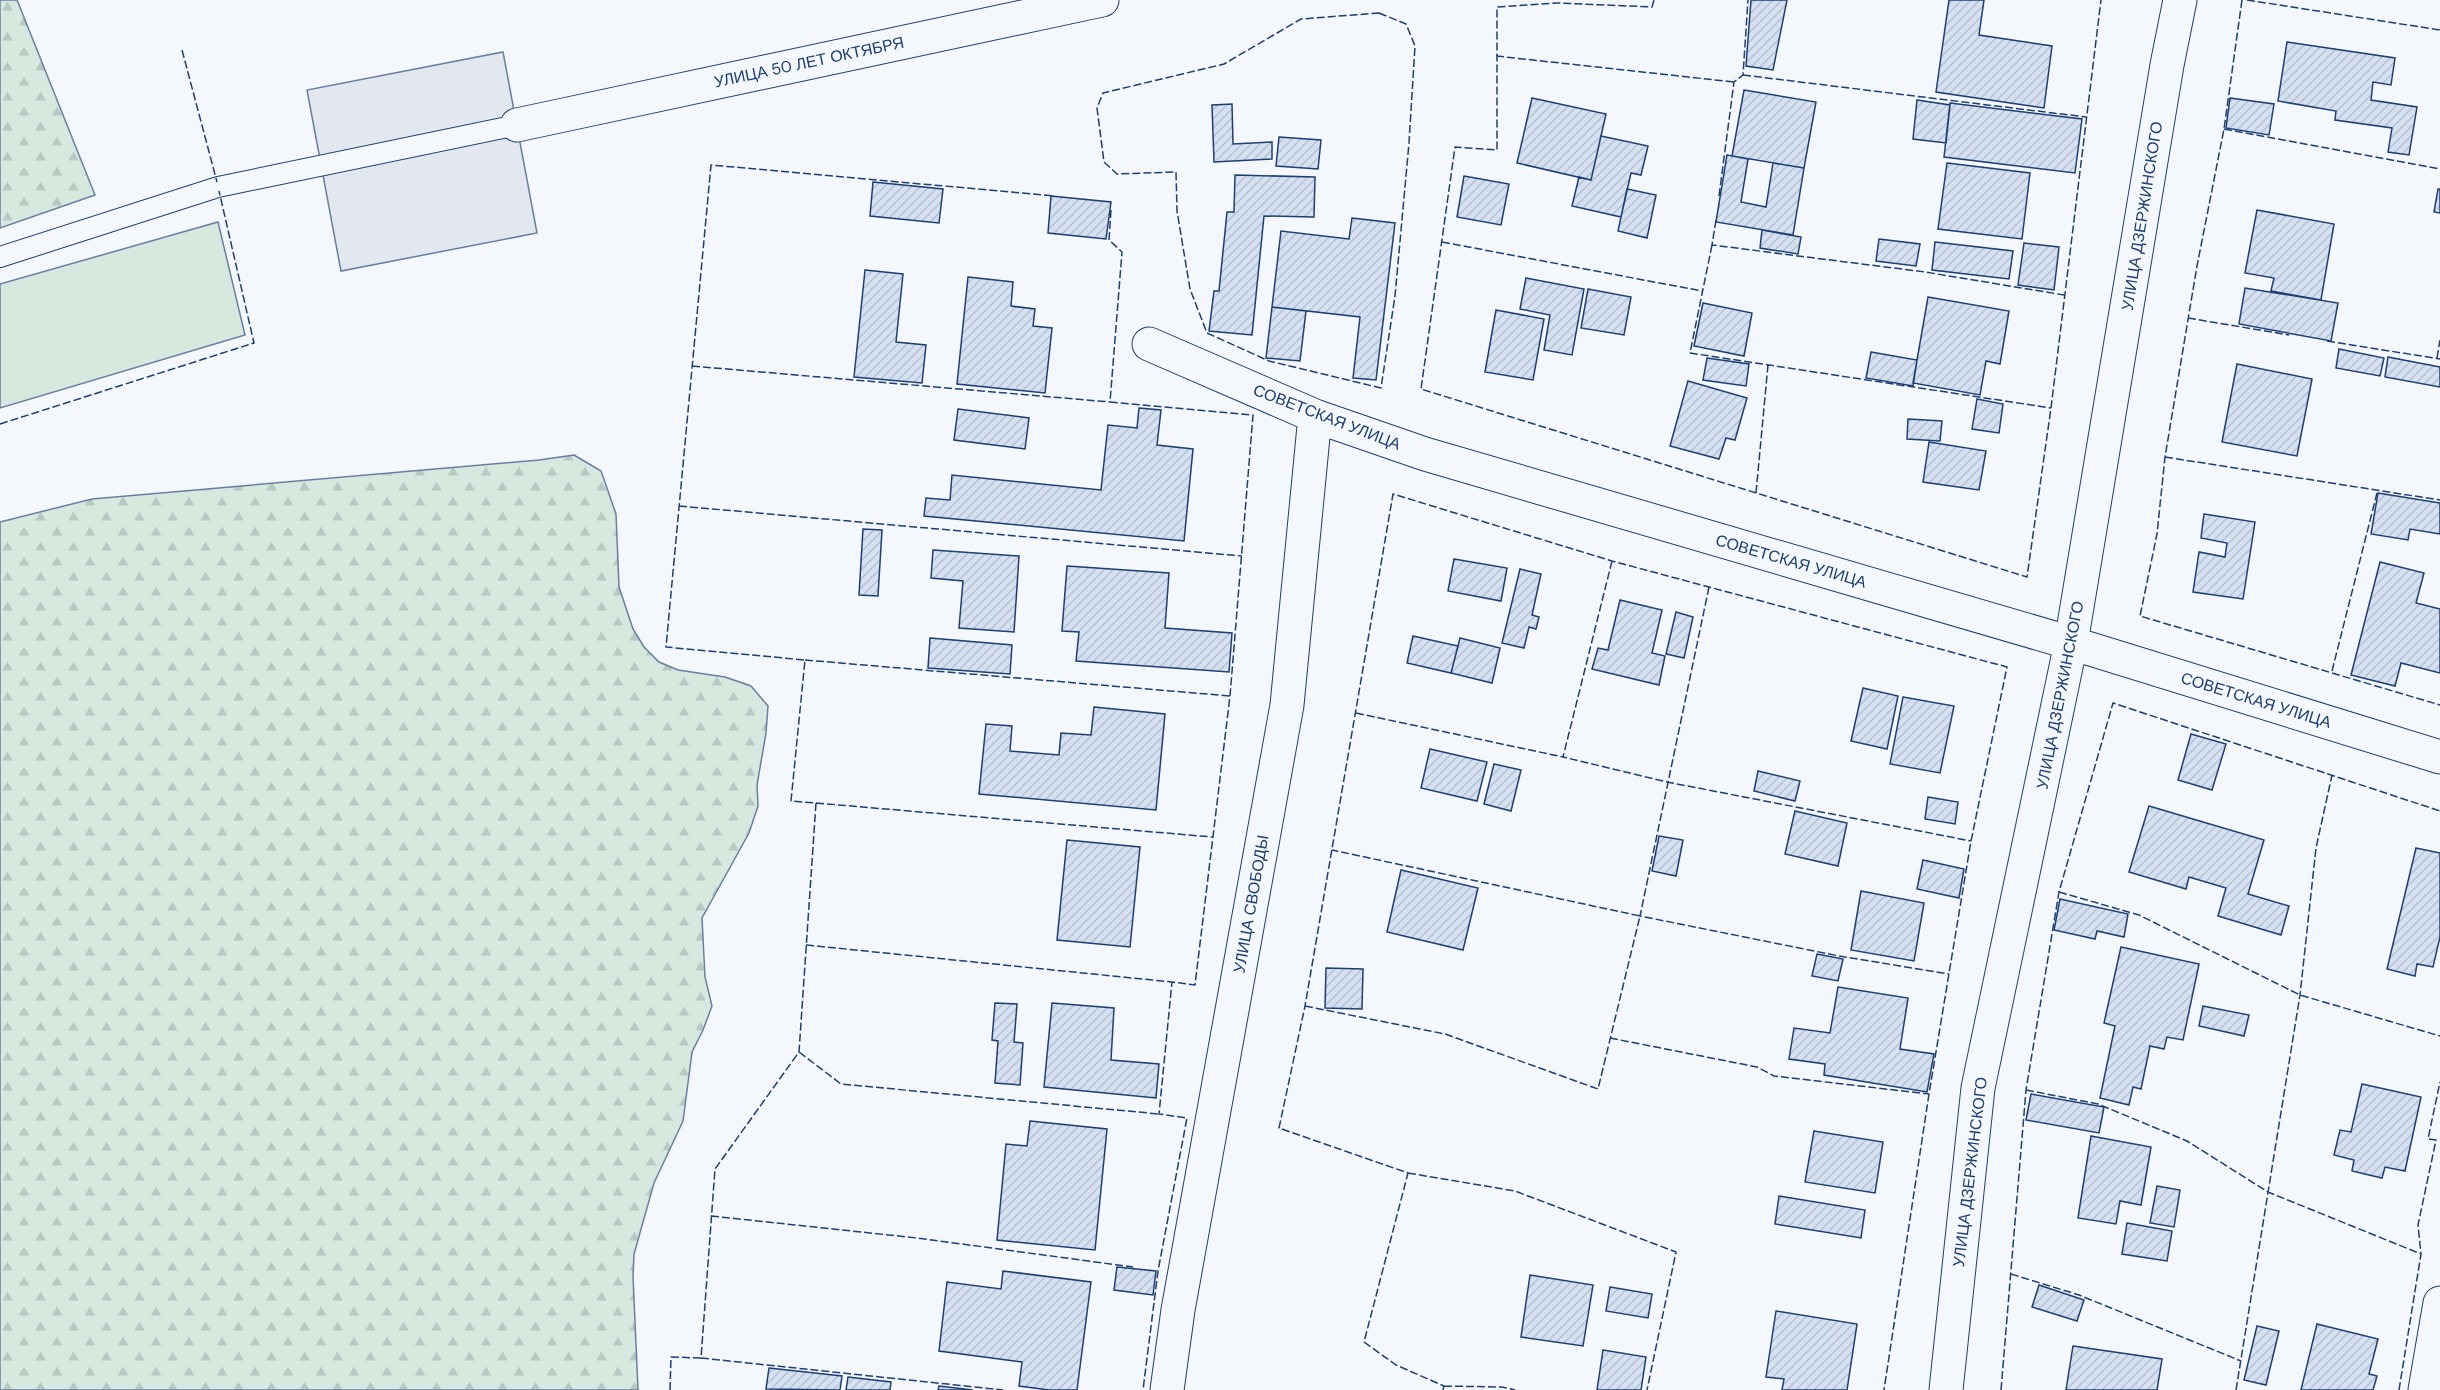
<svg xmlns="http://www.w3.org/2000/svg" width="2440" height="1390" font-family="'DM Sans',sans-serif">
  <defs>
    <pattern id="forest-firs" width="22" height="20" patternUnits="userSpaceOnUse" patternTransform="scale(1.5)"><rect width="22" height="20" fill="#d7e8df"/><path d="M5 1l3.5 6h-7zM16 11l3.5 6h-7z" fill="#b8c8c3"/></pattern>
    <pattern id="building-hatch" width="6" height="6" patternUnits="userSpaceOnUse" patternTransform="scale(1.5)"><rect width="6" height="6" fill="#d5e0f0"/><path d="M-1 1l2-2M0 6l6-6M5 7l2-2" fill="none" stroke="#b6c1d1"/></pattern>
  </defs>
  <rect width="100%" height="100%" fill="#f4f7fb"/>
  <path fill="url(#forest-firs)" stroke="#687fa3" stroke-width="1.5" d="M0 0H17L95 195 0 228Z
    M574 455 601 471 616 514 619 587 633 629 644 647 659 662 678 670 725 677 751 686 768 706 766 733 757 785 758 806 749 833 702 918 705 977 712 1006 703 1030 692 1052 683 1121 654 1183 634 1254 633 1277 638 1390H0V522L92 499 539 460Z"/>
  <path fill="#d7e8df" stroke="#687fa3" stroke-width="1.5" d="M218 222 245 335 0 408V284Z"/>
  <path fill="#e3e8f0" stroke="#687fa3" stroke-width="1.5" d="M503 52 537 233 341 271 307 90Z"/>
  <path fill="url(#building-hatch)" stroke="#1d3f73" stroke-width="1.5" d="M1751 0H1787L1773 70 1746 66Z
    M1949 0H1984L1979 35 2052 46 2044 108 1936 92Z
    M2287 42 2395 58 2391 85 2373 82 2371 100 2417 107 2409 155 2388 152 2392 128 2335 120 2336 111 2278 101Z
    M1744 90 1816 102 1804 168 1732 156Z
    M1532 98 1606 114 1591 180 1517 163Z
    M2230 98 2274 104 2269 135 2226 128Z
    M1917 100 1950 105 1946 143 1913 139Z
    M1950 103 2082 119 2075 173 1944 157Z
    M1232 104 1233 144 1272 142V159L1214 162 1212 105Z
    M1601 136 1648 146 1641 175 1631 173 1621 217 1572 206 1579 177 1591 180Z
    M1279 137 1321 140 1318 169 1276 166Z
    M1727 155 1748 159 1741 202 1766 207 1773 163 1804 168 1793 235 1716 222Z
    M1947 163 2030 173 2022 239 1938 229Z
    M1235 175 1315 177 1314 217 1264 216 1252 335 1209 331 1214 291H1219L1227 212H1234Z
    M1464 176 1509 184 1501 225 1457 217Z
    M873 182 943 189 939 223 870 216Z
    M1627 189 1656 195 1647 238 1618 231Z
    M2438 189H2440V213L2434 212Z
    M1051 196 1111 202 1106 239 1048 233Z
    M2257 210 2334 224 2321 300 2271 291 2274 278 2245 273Z
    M1352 218 1395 223 1376 380 1353 378 1360 317 1272 307 1281 231 1349 239Z
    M1762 230 1801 237 1798 254 1760 248Z
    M1879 239 1920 244 1916 266 1876 261Z
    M1935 242 2013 251 2009 279 1932 270Z
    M2024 243 2059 247 2054 290 2018 285Z
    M865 270 903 274 896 342 926 345 922 383 854 377Z
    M968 277 1013 282 1011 306 1035 309 1033 326 1052 328 1045 393 957 384Z
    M1526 278 1584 289 1572 355 1544 350 1550 315 1520 309Z
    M2245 288 2338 303 2331 341 2239 324Z
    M1588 289 1631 297 1624 335 1581 328Z
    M1928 297 2009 311 2000 364 1986 361 1980 395 1913 383Z
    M1703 303 1752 313 1744 356 1694 346Z
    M1272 307 1306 311 1300 361 1266 358Z
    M1496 310 1544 319 1533 380 1485 372Z
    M2339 349 2384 358 2380 376 2336 368Z
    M1871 352 1917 360 1913 386 1866 378Z
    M2388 357 2440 367V387L2385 377Z
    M1707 358 1749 364 1746 386 1703 380Z
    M2237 364 2312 379 2297 456 2222 442Z
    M1688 381 1747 398 1735 440 1726 438 1719 459 1670 446Z
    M1977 399 2003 404 1999 433 1972 429Z
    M1139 408 1161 410 1157 445 1193 449 1184 541 924 516 926 498 950 500 952 475 1101 490 1108 425 1137 428Z
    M958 409 1029 418 1025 449 954 440Z
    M1908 419 1942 421 1940 441 1907 439Z
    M1929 442 1986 451 1979 490 1923 482Z
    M2378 493 2440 503V534L2410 529 2408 540 2371 534Z
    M2204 514 2255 522 2243 599 2193 592 2199 552 2225 557 2227 543 2201 538Z
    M863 529 882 530 878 596 859 595Z
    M933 550 1019 556 1014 632 959 628 963 581 931 578Z
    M1454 559 1507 568 1501 601 1448 591Z
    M2380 562 2424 573 2416 603 2440 609V673L2401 663 2395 686 2351 675Z
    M1067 566 1169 573 1165 628 1232 633 1229 672 1076 661 1079 632 1062 631Z
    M1520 569 1541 574 1532 615 1539 617 1536 629 1529 627 1524 648 1502 643Z
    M1620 600 1662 610 1652 653 1665 656 1659 685 1592 669 1598 648 1608 650Z
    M1676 612 1693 617 1684 658 1666 654Z
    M1413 636 1458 646 1451 673 1407 663Z
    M930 638 1012 645 1010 674 928 668Z
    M1460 638 1500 648 1492 683 1451 673Z
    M1863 688 1898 696 1887 749 1851 741Z
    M1903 697 1954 706 1940 773 1890 764Z
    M1094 707 1165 714 1156 810 979 794 986 724 1012 726 1010 751 1059 755 1061 733 1091 735Z
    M2191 734 2226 744 2212 790 2178 780Z
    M1430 749 1487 762 1477 801 1421 788Z
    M1494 764 1521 770 1511 811 1484 804Z
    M1758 771 1800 781 1795 801 1754 791Z
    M1928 797 1958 802 1955 824 1925 819Z
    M2149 806 2264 840 2248 894 2289 906 2281 935 2218 916 2226 888 2189 877 2186 889 2129 872Z
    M1795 811 1847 823 1838 866 1785 854Z
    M1659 836 1683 840 1676 876 1652 871Z
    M1067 840 1140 847 1130 947 1057 940Z
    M2416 848 2440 853V937L2433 967 2417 964 2415 976 2387 969Z
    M1923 860 1964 869 1959 898 1917 889Z
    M1401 870 1478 888 1463 950 1387 932Z
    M1861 891 1924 903 1914 961 1851 950Z
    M2060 899 2128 914 2124 937 2097 931 2095 939 2054 930Z
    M2121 947 2199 964 2183 1040 2167 1037 2164 1049 2150 1046 2141 1089 2133 1087 2129 1105 2100 1098 2115 1026 2104 1023Z
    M1817 954 1843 959 1838 981 1812 976Z
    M1326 968 1363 969 1362 1009 1325 1008Z
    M1838 987 1908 998 1900 1049 1934 1054 1927 1092 1824 1075 1825 1064 1789 1059 1794 1028 1830 1033Z
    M995 1003 1017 1004 1014 1042 1023 1043 1020 1085 995 1083 998 1041 992 1040Z
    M1052 1003 1114 1008 1111 1060 1159 1064 1156 1098 1044 1087Z
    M2203 1006 2249 1015 2244 1036 2199 1026Z
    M2362 1084 2421 1097 2405 1171 2385 1167 2382 1178 2352 1171 2354 1160 2334 1155 2340 1130 2351 1132Z
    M2031 1094 2104 1107 2099 1133 2026 1120Z
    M1030 1121 1107 1129 1095 1250 997 1240 1006 1144 1027 1146Z
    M1814 1131 1883 1142 1875 1193 1805 1182Z
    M2091 1136 2151 1147 2141 1205 2120 1201 2116 1224 2078 1218Z
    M2157 1186 2180 1190 2174 1227 2150 1223Z
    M1779 1196 1865 1210 1861 1238 1775 1224Z
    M2127 1223 2172 1231 2167 1261 2122 1254Z
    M1117 1267 1156 1271 1153 1295 1114 1290Z
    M1003 1271 1091 1282 1077 1390H1049L1019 1386 1022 1362 939 1351 947 1282 1001 1289Z
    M1530 1275 1593 1285 1583 1346 1521 1337Z
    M2039 1285 2084 1300 2077 1321 2032 1307Z
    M1610 1287 1652 1294 1648 1318 1606 1311Z
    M1776 1311 1857 1324 1847 1390H1782L1784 1379 1766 1377Z
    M2317 1324 2378 1339 2369 1374 2377 1376 2373 1390H2301Z
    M2257 1326 2279 1331 2266 1385 2244 1380Z
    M2073 1346 2162 1359 2157 1390H2066Z
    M1603 1350 1646 1357 1641 1390H1597Z
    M769 1368 842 1376 840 1390 766 1389Z
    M848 1377 891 1382 890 1390H846Z
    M939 1386 973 1390H938Z"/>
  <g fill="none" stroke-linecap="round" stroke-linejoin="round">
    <defs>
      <path id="lane" d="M0 257 218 187 517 125"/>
      <path id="street" d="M517 125 1102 0
        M1149 344 1315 416 1425 454 2071 643 2440 757
        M1167 1390 1178 1310 1287 705 1315 416
        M1946 1390 1978 1088 2071 643 2167 65 2180 0
        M2425 1390 2440 1303"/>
    </defs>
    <use href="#lane" stroke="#1d3f73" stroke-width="22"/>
    <use href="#street" stroke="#1d3f73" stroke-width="35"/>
    <use href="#lane" stroke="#f4f7fb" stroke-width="20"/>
    <use href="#street" stroke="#f4f7fb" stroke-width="33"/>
    <path stroke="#1d3f73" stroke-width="1.5" stroke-dasharray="8 3" stroke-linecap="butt" d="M1654 0 1652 7 1558 3 1497 7V150L1455 147 1421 389 2027 577 2051 408 2101 0
      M2242 0 2224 129 2197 266 2165 457 2157 534 2140 616 2440 705
      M2247 0 2440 30
      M1379 13 1406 24 1415 46 1409 143 1395 296 1381 388 1269 361 1207 333 1190 289 1177 211 1176 172 1117 174 1104 162 1097 108 1103 93 1224 64 1301 19Z
      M182 50 217 182
      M1496 56 1734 82
      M1743 75 2086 117
      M2224 129 2440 169
      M1719 196 1734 82 1743 75 1748 0
      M1111 210 1109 240 1122 252 1110 402 1253 415 1230 696 1195 985 1172 982 1159 1114 1187 1118 1158 1271 1143 1390
      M1716 220 1712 245 1925 272 2064 295
      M1442 242 1702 291
      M1712 245 1690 353 2051 408
      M2188 318 2289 335
      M2327 341 2440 359
      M2437 358 2440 340
      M692 366 1110 402
      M0 424 254 343 219 191
      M2165 457 2440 500
      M1756 493 1768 365
      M679 506 1242 556
      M1612 561 1563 757 1667 782 1971 841
      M1709 587 1640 916 1839 956 1949 974
      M805 660 1230 696
      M2332 671 2377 493
      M1356 713 1563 757
      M816 803 1212 837
      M2059 892 2139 915 2300 995 2440 1036
      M806 945 1172 982
      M1305 1006 1445 1034 1598 1089 1640 916 1332 850
      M1610 1038 1757 1067 1774 1076 1929 1094
      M799 1052 841 1084 1159 1114
      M2026 1090 2098 1104 2187 1141 2268 1192 2421 1254
      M1408 1173 1515 1191 1676 1252 1647 1390
      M711 1216 917 1238 1133 1267
      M2011 1274 2079 1295 2241 1361
      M701 1358 1003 1390
      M1444 1386 1502 1387 1515 1390
      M670 1390 671 1357 701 1358 715 1169 799 1052 816 803 791 801 805 660 666 647 711 165 1055 196
      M1443 1390 1444 1386 1396 1365 1364 1342 1408 1173 1279 1128 1305 1006 1393 494 1612 561 2007 667 1971 841 1929 1094 1884 1390
      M2001 1390 2026 1090 2059 892 2113 703 2440 811
      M2236 1390 2300 995 2316 848 2332 775
      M2399 1390 2421 1254 2418 1225 2436 1140 2428 1139 2440 1082"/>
  </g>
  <g text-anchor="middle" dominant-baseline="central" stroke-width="4.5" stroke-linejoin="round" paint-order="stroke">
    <g font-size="16" fill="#1d3f73" stroke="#f4f7fb">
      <text transform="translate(809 62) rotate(-12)">УЛИЦА 50 ЛЕТ ОКТЯБРЯ</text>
      <text transform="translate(2142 216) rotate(-81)">УЛИЦА ДЗЕРЖИНСКОГО</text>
      <text transform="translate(1327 417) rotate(21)">СОВЕТСКАЯ УЛИЦА</text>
      <text transform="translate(1791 561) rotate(16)">СОВЕТСКАЯ УЛИЦА</text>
      <text transform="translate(2060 695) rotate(-79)">УЛИЦА ДЗЕРЖИНСКОГО</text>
      <text transform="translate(2256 700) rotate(17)">СОВЕТСКАЯ УЛИЦА</text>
      <text transform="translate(1251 904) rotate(-80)">УЛИЦА СВОБОДЫ</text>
      <text transform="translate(1970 1172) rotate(-83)">УЛИЦА ДЗЕРЖИНСКОГО</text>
    </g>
  </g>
</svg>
